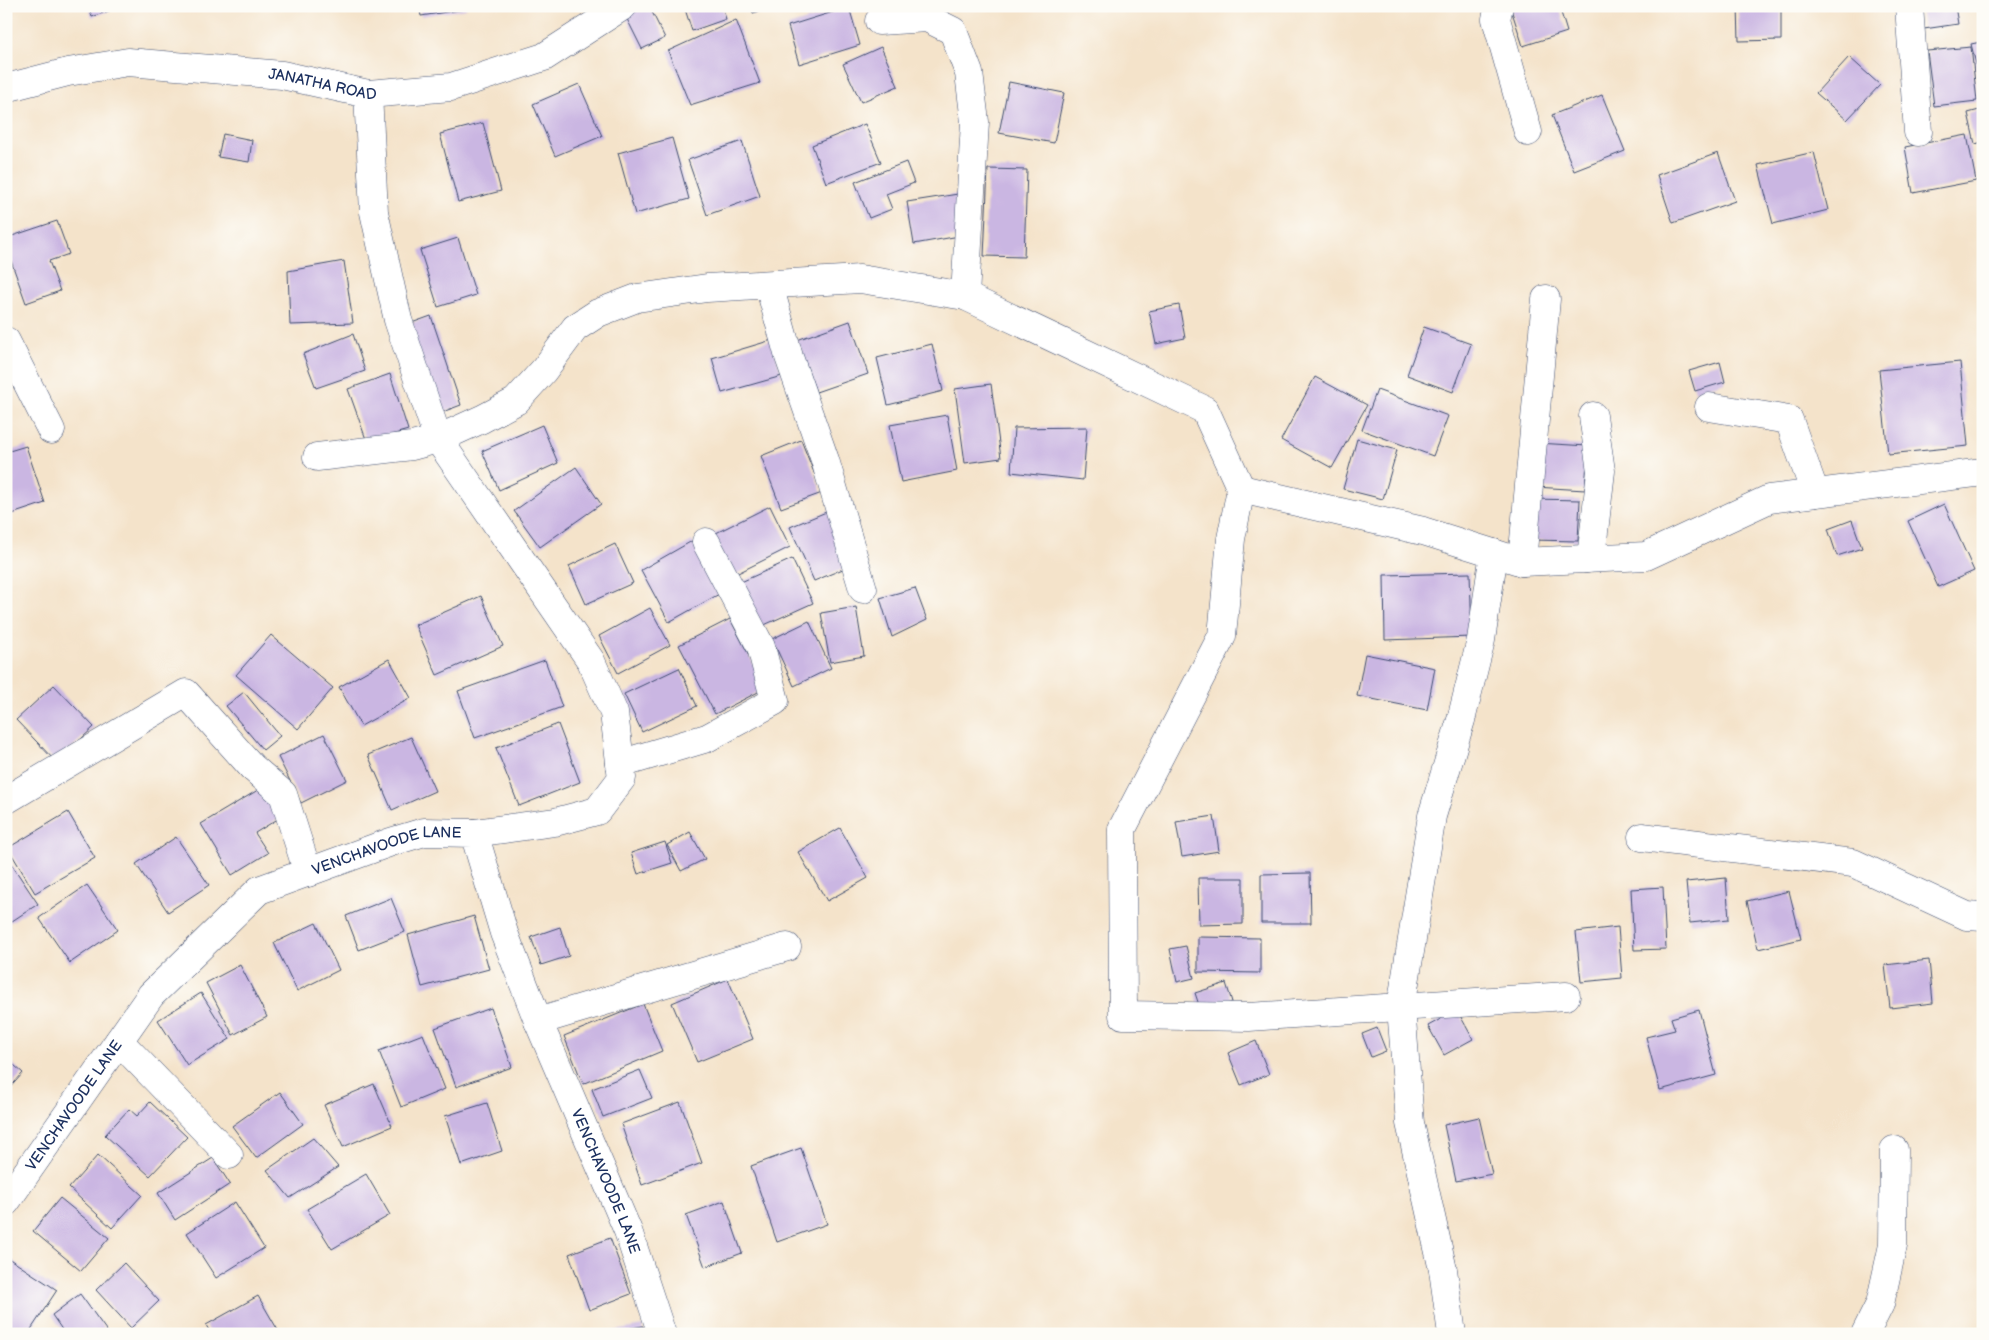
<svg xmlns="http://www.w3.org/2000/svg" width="1989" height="1340" font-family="'Balsamiq Sans',sans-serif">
  <rect width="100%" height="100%" fill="#fdfcf7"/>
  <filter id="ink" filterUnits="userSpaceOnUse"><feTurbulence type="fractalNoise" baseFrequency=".02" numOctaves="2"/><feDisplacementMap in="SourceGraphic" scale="10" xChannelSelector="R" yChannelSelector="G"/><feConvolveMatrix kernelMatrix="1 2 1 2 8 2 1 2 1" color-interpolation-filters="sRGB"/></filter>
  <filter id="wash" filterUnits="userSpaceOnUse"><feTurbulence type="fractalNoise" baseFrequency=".0096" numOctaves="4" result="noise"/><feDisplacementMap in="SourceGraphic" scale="20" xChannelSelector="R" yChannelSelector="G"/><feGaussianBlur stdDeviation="1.12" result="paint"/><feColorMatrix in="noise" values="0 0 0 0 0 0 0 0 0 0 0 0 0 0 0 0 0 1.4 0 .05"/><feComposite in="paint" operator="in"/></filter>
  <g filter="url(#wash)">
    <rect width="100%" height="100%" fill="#f4e3ca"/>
    <g id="blocks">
      <path fill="#cab6e2" d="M88 6H122L92 17Z
        M419 6H466V9L421 16Z
        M644 6H649L665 38 642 49 625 15Z
        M684 6H722L726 19 692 31Z
        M751 6H774V7L753 13Z
        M1510 6H1559L1567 32 1523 46Z
        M1738 6H1781V40L1739 41Z
        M1921 6H1955L1958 24 1924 29Z
        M849 7 860 45 799 64 788 26Z
        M736 20 760 83 690 105 668 51Z
        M1981 42 1983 51V75L1979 76 1971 44Z
        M881 47 898 86 861 102 843 64Z
        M1971 47 1977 101 1934 106 1927 51Z
        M1849 57 1880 85 1847 120 1816 93Z
        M1009 82 1064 93 1054 143 999 133Z
        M579 84 602 136 555 156 533 104Z
        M1602 95 1625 151 1574 171 1552 115Z
        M1983 109V142L1975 144 1968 113Z
        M483 123 501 191 458 202 440 134Z
        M865 124 881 162 826 183 812 145Z
        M223 134 252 140 249 162 218 157Z
        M1967 135 1976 181 1913 193 1905 147Z
        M672 138 689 199 635 214 618 153Z
        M742 141 760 196 707 215 688 160Z
        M1814 152 1828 210 1773 224 1758 165Z
        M1718 153 1735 201 1673 223 1657 175Z
        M906 162 914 183 886 194 892 209 869 218 855 182Z
        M988 169 1027 170 1024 257 984 256Z
        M958 194 965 235 914 244 907 202Z
        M57 221 69 254 49 261 60 291 26 303 6 247V238Z
        M458 238 476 295 438 307 420 250Z
        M344 261 353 323 290 325 288 271Z
        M1179 305 1185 338 1156 344 1149 311Z
        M431 316 461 405 437 414 406 325Z
        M850 321 868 374 816 392 797 340Z
        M1424 327 1471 344 1453 392 1407 375Z
        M353 334 365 371 316 388 303 354Z
        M772 340 782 376 722 393 712 358Z
        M932 344 943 391 888 405 877 358Z
        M1720 362 1725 382 1695 391 1689 371Z
        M1960 362 1968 446 1888 454 1879 370Z
        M390 374 408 430 367 442 348 389Z
        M1315 377 1367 405 1332 468 1281 440Z
        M991 384 1001 458 965 463 955 389Z
        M1377 390 1448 416 1433 456 1362 430Z
        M947 415 957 471 901 482 890 425Z
        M542 425 558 463 499 490 482 451Z
        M1087 427 1083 480 1011 472 1014 428Z
        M1357 439 1397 450 1383 499 1343 489Z
        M801 440 822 493 781 508 761 456Z
        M1537 443 1588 446 1585 490 1535 487Z
        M26 446 45 503 6 516V452Z
        M576 467 601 504 540 547 514 511Z
        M1532 499 1580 500 1578 541 1531 540Z
        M1944 504 1974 571 1938 587 1908 521Z
        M770 506 790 547 732 576 712 535Z
        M831 510 850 566 814 581 790 527Z
        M1852 520 1862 548 1837 556 1828 529Z
        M692 541 721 593 669 622 641 570Z
        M615 544 633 583 586 604 569 566Z
        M792 559 813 603 762 626 741 582Z
        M1470 573 1472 637 1385 640 1384 575Z
        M915 588 927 620 892 637 880 598Z
        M481 596 503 646 437 675 415 625Z
        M856 607 864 656 830 662 821 613Z
        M650 608 670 645 618 673 599 636Z
        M730 619 766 688 715 714 679 645Z
        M809 621 831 668 794 686 772 639Z
        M271 635 333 688 298 729 236 675Z
        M1365 654 1435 668 1427 710 1357 696Z
        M389 659 411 698 361 726 339 687Z
        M545 660 562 707 475 738 458 691Z
        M679 668 697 706 642 732 624 694Z
        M54 685 94 727 56 762 16 720Z
        M244 692 280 736 263 750 226 706Z
        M558 724 580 782 519 806 496 748Z
        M324 734 347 780 301 803 278 757Z
        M411 737 435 791 392 810 368 755Z
        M263 787 281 817 255 833 268 853 232 875 201 824Z
        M68 812 95 858 35 893 8 848Z
        M1214 816 1219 851 1182 857 1176 822Z
        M840 828 868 878 827 901 798 852Z
        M690 832 705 859 681 871 667 845Z
        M176 837 209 885 168 912 136 864Z
        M665 842 672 863 638 874 631 853Z
        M6 856 38 904 6 925Z
        M1310 873 1311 923H1261V874Z
        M1198 878H1243V924L1199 925Z
        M1726 878 1729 919 1690 923 1686 882Z
        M87 885 118 930 70 963 39 918Z
        M1663 887 1666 949 1634 950 1631 889Z
        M1789 891 1801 939 1758 949 1747 901Z
        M391 898 405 932 359 950 346 916Z
        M474 916 489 969 422 987 408 935Z
        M316 923 339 970 297 991 274 943Z
        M560 927 569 956 541 965 531 937Z
        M1618 927 1622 978 1581 982 1576 932Z
        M1198 937 1260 938V973L1198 972Z
        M1186 946 1194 978 1177 982 1170 949Z
        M1929 960 1933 1003 1890 1008 1885 965Z
        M240 965 267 1017 233 1035 206 983Z
        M728 979 753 1039 697 1062 672 1003Z
        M1226 983 1232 1002 1201 1011 1195 993Z
        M201 993 230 1039 187 1065 158 1020Z
        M643 1004 662 1051 583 1084 564 1036Z
        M491 1008 512 1067 456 1087 435 1028Z
        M1457 1010 1473 1039 1444 1055 1428 1026Z
        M1699 1010 1716 1075 1660 1090 1646 1037 1675 1030 1671 1018Z
        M1377 1028 1386 1051 1371 1057 1362 1034Z
        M423 1034 445 1089 401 1107 379 1051Z
        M1256 1041 1269 1074 1241 1085 1228 1053Z
        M6 1058 23 1073 6 1092Z
        M640 1070 652 1098 603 1117 592 1089Z
        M374 1084 392 1126 343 1147 324 1105Z
        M280 1092 303 1124 256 1158 232 1126Z
        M150 1102 187 1137 150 1176 105 1135 129 1109 137 1116Z
        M680 1102 702 1163 642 1185 621 1124Z
        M487 1103 502 1151 461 1165 445 1116Z
        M1479 1117 1492 1174 1456 1181 1444 1125Z
        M313 1138 338 1167 290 1198 267 1170Z
        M801 1148 827 1224 777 1242 751 1166Z
        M98 1155 142 1195 112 1228 69 1188Z
        M213 1158 230 1184 175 1220 158 1193Z
        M366 1174 390 1215 332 1249 307 1209Z
        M60 1198 109 1238 81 1271 33 1231Z
        M724 1201 742 1253 705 1267 686 1215Z
        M235 1202 264 1248 216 1278 187 1233Z
        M610 1238 631 1294 589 1310 569 1254Z
        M8 1258 57 1290 28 1334H6V1260Z
        M124 1263 159 1301 131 1328 96 1290Z
        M80 1294 109 1334H65L52 1315Z
        M258 1296 279 1332 276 1334H211L206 1325Z
        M643 1326 644 1334H603V1333Z"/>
    </g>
  </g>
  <g filter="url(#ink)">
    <use href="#blocks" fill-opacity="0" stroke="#3c4a6e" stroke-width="1"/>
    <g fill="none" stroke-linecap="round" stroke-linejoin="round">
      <defs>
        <g id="street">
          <path d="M1499 6 1496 19 1528 132"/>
          <path d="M1909 6 1918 132"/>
          <path d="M879 21 927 18 953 31 969 73 975 122 965 296"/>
          <path d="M368 94 374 212 398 320 438 439 591 661 614 713 622 778 597 811 555 822 474 833"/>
          <path d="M769 285 789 357 825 460 863 589"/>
          <path d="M6 341 51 430"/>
          <path d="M1709 407 1789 420 1815 493"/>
          <path d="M317 457 412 446 438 439 482 419 516 401 544 370 575 328 598 313 637 298 707 288 860 279 965 296 1205 410 1241 489 1231 539 1222 636 1122 829 1123 1015 1249 1017 1566 996"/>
          <path d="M1241 489 1423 531 1522 562 1646 556 1769 499 1983 472"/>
          <path d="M1587 559 1592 549 1601 471 1593 416"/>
          <path d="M1522 562 1546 299"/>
          <path d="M620 764 707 738 775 701 761 647 706 542"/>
          <path d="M6 800 186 693 252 767 283 794 308 873"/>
          <path d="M1642 837 1853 863 1967 916 1983 917"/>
          <path d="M538 1021 787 947"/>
          <path d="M119 1041 229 1155"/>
          <path id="s1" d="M6 1202 151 995 259 890 391 842 424 832 474 833 504 933 538 1021 628 1231 662 1334"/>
          <path d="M1452 1334 1443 1270 1410 1123 1401 1007 1432 816 1461 720 1481 640 1494 553"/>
          <path d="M1865 1334 1880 1304 1893 1245 1894 1150"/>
        </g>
        <g id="secondary">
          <path id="s2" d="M6 88 68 72 128 62 282 75 368 94 451 87 544 57 623 6"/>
        </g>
      </defs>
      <use href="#street" stroke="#3c4a6e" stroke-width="29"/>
      <use href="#secondary" stroke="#3c4a6e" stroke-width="29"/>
      <use href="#street" stroke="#fff" stroke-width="28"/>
      <use href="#secondary" stroke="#fff" stroke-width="28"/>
    </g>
  </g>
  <g text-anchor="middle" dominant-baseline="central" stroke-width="4" stroke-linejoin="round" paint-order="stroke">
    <g font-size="15" fill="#1b2f5e" stroke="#fdfcf7">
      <text stroke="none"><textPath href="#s2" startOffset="321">JANATHA ROAD</textPath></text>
      <text stroke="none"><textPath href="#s1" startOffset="538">VENCHAVOODE LANE</textPath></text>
      <text stroke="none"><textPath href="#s1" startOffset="118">VENCHAVOODE LANE</textPath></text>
      <text stroke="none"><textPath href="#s1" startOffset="1001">VENCHAVOODE LANE</textPath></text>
    </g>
  </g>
  <rect width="1989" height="1340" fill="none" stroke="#fdfcf7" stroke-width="25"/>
</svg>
